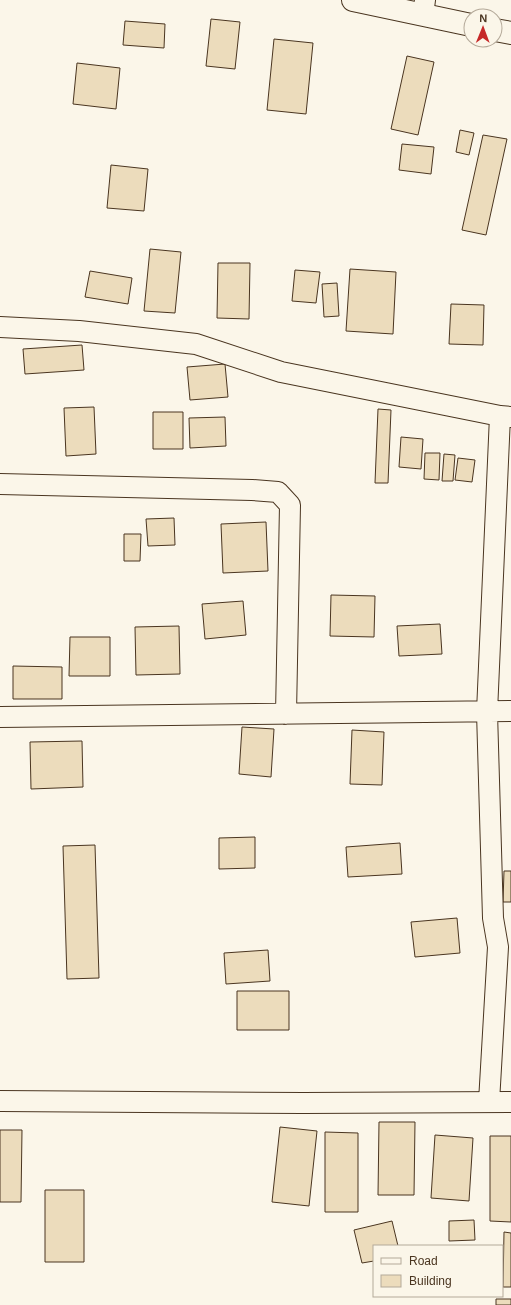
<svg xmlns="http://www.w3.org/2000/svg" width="511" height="1305" font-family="Arial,sans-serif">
  <rect width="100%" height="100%" fill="#fbf6e9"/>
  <path fill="#ecdcbc" stroke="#4a3520" d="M211 19 240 22 235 69 206 66Z
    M125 21 165 24 164 48 123 45Z
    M274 39 313 43 306 114 267 110Z
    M407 56 434 62 418 135 391 129Z
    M77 63 120 68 116 109 73 104Z
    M460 130 474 133 469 155 456 152Z
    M483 135 507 139 486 235 462 230Z
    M402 144 434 147 431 174 399 170Z
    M111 165 148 169 144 211 107 208Z
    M150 249 181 252 175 313 144 311Z
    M218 263H250L249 319 217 318Z
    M350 269 396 272 393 334 346 331Z
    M295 270 320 272 316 303 292 301Z
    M90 271 132 278 128 304 85 297Z
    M337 283 339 316 324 317 322 284Z
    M451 304 484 305 483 345 449 344Z
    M82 345 84 370 25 374 23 349Z
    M225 364 228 397 190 400 187 367Z
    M94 407 96 454 66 456 64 408Z
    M378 409 391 410 388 483H375Z
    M153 412H183V449H153Z
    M225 417 226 446 190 448 189 418Z
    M401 437 423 439 421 469 399 467Z
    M425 453H440L439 480 424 479Z
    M444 454 455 455 453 481H442Z
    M458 458 475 460 472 482 455 480Z
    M174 518 175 545 148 546 146 519Z
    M266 522 268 571 223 573 221 524Z
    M124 534H141L140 561H124Z
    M331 595 375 596 374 637 330 636Z
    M243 601 246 635 205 639 202 604Z
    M440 624 442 654 399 656 397 626Z
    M179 626 180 674 136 675 135 627Z
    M70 637H110V676H69Z
    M13 666 62 667V699H13Z
    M242 727 274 729 271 777 239 774Z
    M352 730 384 732 382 785 350 784Z
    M82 741 83 787 31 789 30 742Z
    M255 837V868L219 869V838Z
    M400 843 402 874 348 877 346 847Z
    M95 845 99 978 67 979 63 846Z
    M504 871H511V902H503Z
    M457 918 460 953 415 957 411 922Z
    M268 950 270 981 226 984 224 953Z
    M237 991H289V1030H237Z
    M379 1122H415L414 1195H378Z
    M280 1127 317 1131 309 1206 272 1202Z
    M0 1130H22L21 1202H0Z
    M325 1132 358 1133V1212H325Z
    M435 1135 473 1138 469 1201 431 1198Z
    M490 1136H511V1222L490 1221Z
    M45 1190H84V1262H45Z
    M474 1220 475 1240 449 1241V1221Z
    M392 1221 398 1246H374V1261L362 1263 354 1230Z
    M504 1232 511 1233V1287H503Z
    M496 1299H511V1305H496Z"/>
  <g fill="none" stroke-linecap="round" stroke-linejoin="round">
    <defs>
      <path id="street" d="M423 15 425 0
        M0 327 79 331 196 344 281 372 500 416 511 417
        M0 484 252 490 278 492 290 505 286 714
        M0 717 511 711
        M0 1101 303 1103 511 1102
        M489 1102 498 947 493 918 487 712 500 416"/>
      <path id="secondary" d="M353 0 471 25
        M495 30 511 33"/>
    </defs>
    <use href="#street" stroke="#4a3520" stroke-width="22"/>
    <use href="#secondary" stroke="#4a3520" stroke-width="24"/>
    <use href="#street" stroke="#fbf6e9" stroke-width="20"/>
    <use href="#secondary" stroke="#fbf6e9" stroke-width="22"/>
  </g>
  <rect x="373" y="1245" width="130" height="52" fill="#fbf6e9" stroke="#b4a999"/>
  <rect x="381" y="1258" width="20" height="6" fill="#fbf6e9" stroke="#b4a999"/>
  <text x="409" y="1265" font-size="12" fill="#4a3520">Road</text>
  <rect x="381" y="1275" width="20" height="12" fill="#ecdcbc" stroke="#b4a999"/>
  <text x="409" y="1285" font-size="12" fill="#4a3520">Building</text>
  <g transform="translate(483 28) rotate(1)"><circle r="19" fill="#fbf6e9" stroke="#b4a999"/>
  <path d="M0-3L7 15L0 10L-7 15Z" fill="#c62828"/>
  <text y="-6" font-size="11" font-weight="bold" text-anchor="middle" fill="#4a3520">N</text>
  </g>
</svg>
